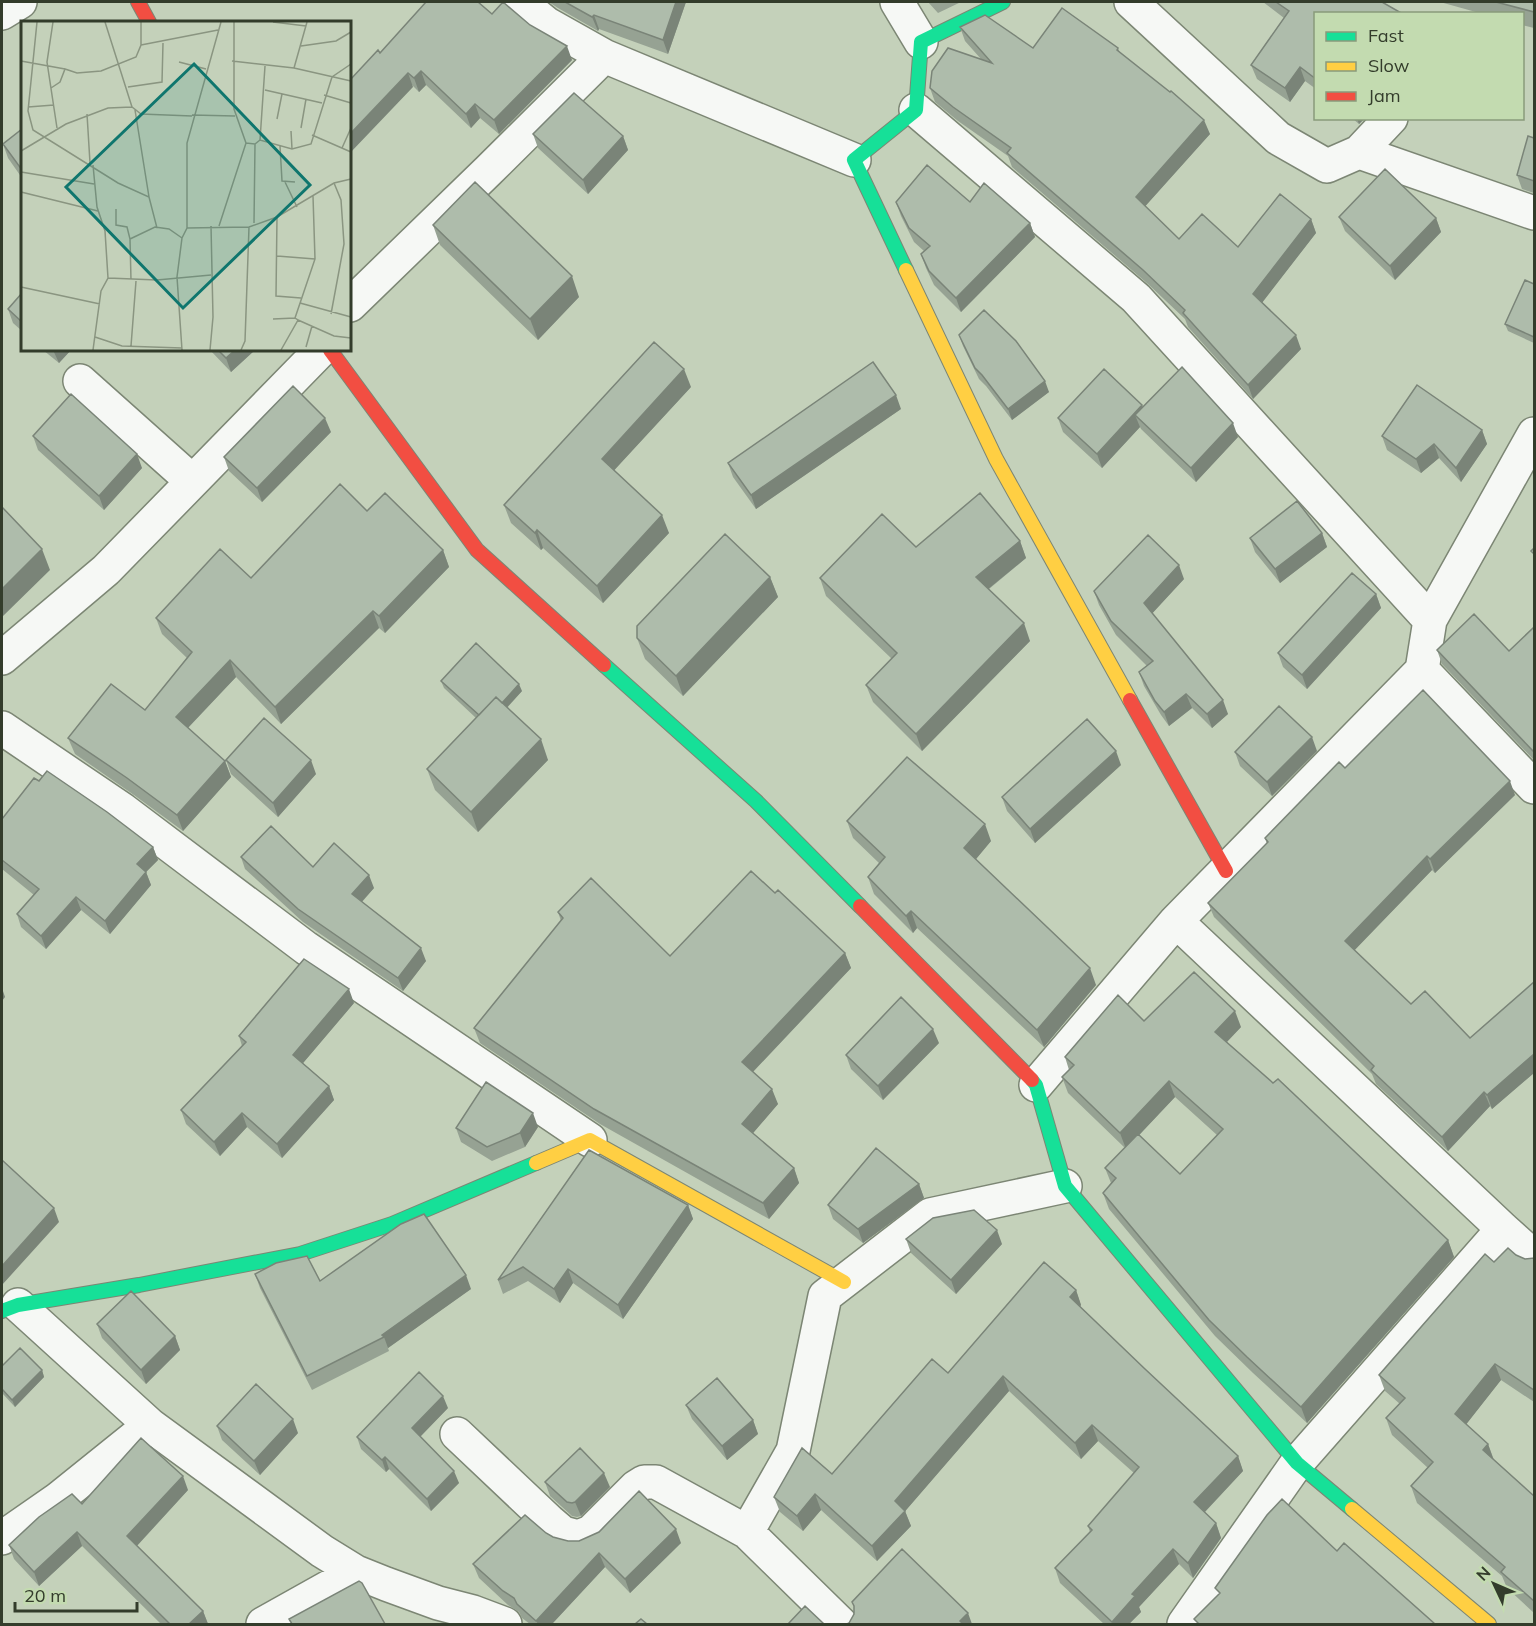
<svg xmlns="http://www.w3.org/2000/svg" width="1536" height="1626" font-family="Mulish,sans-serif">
  <rect width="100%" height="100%" fill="#c4d1ba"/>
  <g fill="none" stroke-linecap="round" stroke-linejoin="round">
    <defs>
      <path id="street" d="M520 2 547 24 604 56 854 160
        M897 2 921 42
        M1131 2 1278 138 1327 166 1359 152 1391 118
        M2 13 20 2
        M916 110 1136 298 1430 620
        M1359 152 1534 213
        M350 305 489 170 604 56
        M80 381 192 481
        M2 658 106 570 321 350
        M1422 670 1534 787
        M2 728 123 810 306 948 590 1140
        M1176 921 1503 1229 1534 1257
        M1036 1085 1176 921 1422 670 1430 620 1534 434
        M18 1305 150 1425 322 1551 356 1572 386 1584 438 1603 473 1612 505 1624
        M457 1434 549 1521 563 1533 578 1537 591 1532 636 1487 644 1482H656L747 1532 841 1624
        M747 1532 793 1451 825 1296 930 1215 1065 1186
        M2 1538 58 1499 150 1425
        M263 1624 356 1572
        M1184 1624 1297 1463 1503 1229"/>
      <path id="fast" d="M906 270 854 160 916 110 921 42 1003 2
        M604 665 756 801 860 906
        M1032 1080 1036 1085 1065 1186 1297 1463 1352 1509
        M2 1311 18 1305 139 1285 300 1254 392 1224 536 1163"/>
      <path id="slow" d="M906 270 996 459 1130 700
        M536 1163 590 1140 844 1282
        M1352 1509 1489 1624"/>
      <path id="jam" d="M138 2 149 22
        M330 350 477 550 604 665
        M1130 700 1226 871
        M860 906 1032 1080"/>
    </defs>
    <use href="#street" stroke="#7c8674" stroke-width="36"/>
    <use href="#fast" stroke="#7c8674" stroke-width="16"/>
    <use href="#slow" stroke="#7c8674" stroke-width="16"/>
    <use href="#jam" stroke="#7c8674" stroke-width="16"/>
    <use href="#street" stroke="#f6f8f5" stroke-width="33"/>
    <use href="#fast" stroke="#16e098" stroke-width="14"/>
    <use href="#slow" stroke="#ffcf43" stroke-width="14"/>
    <use href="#jam" stroke="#f24e42" stroke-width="14"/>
  </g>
  <path fill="#96a293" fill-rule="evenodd" d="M549 2H686L668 54 599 29 598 31 558 8Z
    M928 2H961L938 13Z
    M1263 2H1382L1316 14V89L1305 81 1290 102 1257 79 1251 65 1284 18Z
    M1440 2H1534V28L1522 25V14H1483Z
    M492 14 572 60 499 134 480 118 471 128 426 85 419 92 380 53Z
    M960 27 1033 48H1118L1120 53 1210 134 1145 206 1179 239 1238 247 1311 219 1316 233 1262 302 1301 349 1253 399 1188 327 1185 319 1148 284 1012 167 1008 156 958 121 935 102 930 88 981 59 965 41Z
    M1352 118H1365L1359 124Z
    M22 129V178L8 158 3 144Z
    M533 134 623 136 628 150 588 194 538 148Z
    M1534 138V193L1522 189 1517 175Z
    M896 202H970L1030 223 1035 237 961 312 934 285 926 268 921 254 924 251 914 242 901 216Z
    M1339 217 1436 218 1441 232 1395 280 1345 231Z
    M433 225 579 297 538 340 440 245Z
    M1534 284V343L1508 331 1505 324Z
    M22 293V331L13 323 8 309Z
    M959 335 1049 392 1012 420 986 386 979 379 963 346Z
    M43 350H71L59 363Z
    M210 350H255L231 372Z
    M691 387 614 470 669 533 603 603 543 548 541 550 511 523 504 505Z
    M1143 407 1238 437 1196 482 1141 429 1140 427 1102 468 1063 432 1058 418Z
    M901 409 756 509 733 477 728 463Z
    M1482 430 1487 444 1461 482 1439 458 1421 473 1387 450 1382 436Z
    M331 432 262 502 229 471 224 457Z
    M33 436 142 468 104 510 38 450Z
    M367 511 443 550 449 567 385 633 379 628 281 724 236 677 188 728 225 761 231 777 183 831 134 795 75 754 68 738 145 710 187 658 162 634 156 618 251 578Z
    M1322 533 1327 547 1280 583 1255 552 1250 538Z
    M1020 541 1026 558 989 589 1030 641 922 751 873 702 866 685 892 659 826 596 820 578 916 547Z
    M770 577 778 597 683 696 645 659 637 638Z
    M1184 579 1152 613 1228 714 1212 728 1192 708 1169 726 1161 715 1144 686 1139 672 1147 666 1116 635 1099 605 1094 591Z
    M1376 594 1381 608 1307 689 1283 667 1278 653Z
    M1534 629V760L1442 664 1437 650 1509 651Z
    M441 681 522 691 507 708 548 760 478 832 435 790 427 769 476 718 444 688Z
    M1317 751 1272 796 1240 766 1235 752Z
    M226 760 316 774 278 817 231 774Z
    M1121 765 1035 843 1007 811 1002 797Z
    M1345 768 1515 795 1435 873 1432 870 1354 950 1411 1004 1470 1038 1534 982V1073L1492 1109 1490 1106 1448 1151 1376 1084 1372 1074 1214 917 1208 903 1267 844 1265 838Z
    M39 781 153 847 158 860 146 872 151 885 110 934 81 910 46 949 21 927 17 914 34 895 2 869V819Z
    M847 821 991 841 976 859 1096 985 1044 1047 917 928 913 933 874 894 868 877 879 863 853 838Z
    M241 857 313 867 374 888 362 902 426 961 403 991 303 922 245 869Z
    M775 893 845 953 851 968 753 1072 778 1104 753 1133 794 1168 799 1183 769 1219 600 1124 480 1043 474 1028 561 921 558 912 670 956Z
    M354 1003 303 1063 329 1086 334 1100 282 1158 247 1127 220 1156 186 1124 181 1110 242 1046 239 1036Z
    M1144 1021 1241 1027 1227 1042 1448 1240 1454 1257 1307 1423 1253 1373 1215 1336 1109 1209 1103 1193 1111 1183 1105 1168 1125 1148 1068 1093 1062 1077 1069 1070 1065 1057ZM1175 1097 1217 1135 1180 1174 1139 1135Z
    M939 1043 883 1100 851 1069 846 1055Z
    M538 1127 525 1147 492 1161 461 1142 456 1128Z
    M589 1150 688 1205 693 1219 623 1319 573 1283 560 1303 528 1281 503 1294 498 1280Z
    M919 1184 924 1198 863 1243 833 1219 828 1205Z
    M906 1239 1002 1244 956 1294 911 1253Z
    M1516 1255 1525 1259 1534 1258V1402L1501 1380 1466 1424 1488 1444 1494 1460 1534 1496V1613L1507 1588 1502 1576 1417 1503 1411 1486 1428 1468 1392 1435 1386 1418 1400 1404 1385 1391 1379 1375 1494 1262Z
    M255 1274 320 1281 471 1289 388 1348 389 1351 312 1390 260 1288Z
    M1076 1290 1081 1305 1080 1307 1145 1369 1238 1456 1243 1471 1205 1512 1216 1523 1221 1538 1193 1578 1179 1564 1139 1607 1141 1612 1129 1624H1104L1060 1583 1055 1568 1090 1532 1088 1526 1134 1473 1098 1441 1081 1459 1009 1391 905 1511 911 1526 877 1561 821 1510 803 1531 780 1512 774 1497 832 1474 948 1373Z
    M97 1324 175 1336 180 1350 146 1384 102 1338Z
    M2 1366 42 1370 44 1377 15 1407 2 1393Z
    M686 1405 753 1420 758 1434 727 1460 692 1419Z
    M448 1408 420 1437 459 1483 431 1511 389 1469 386 1472 361 1449 357 1437Z
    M217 1426 298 1433 260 1475 222 1440Z
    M545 1482 610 1487 581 1516 577 1517 572 1516 550 1496Z
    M188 1490 137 1546 203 1611 208 1624H161L82 1546 39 1586 14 1559 9 1545 82 1504Z
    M546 1533 553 1537 568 1541 681 1543 630 1593 605 1567 552 1624H530L522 1618 519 1612 508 1605 479 1578 473 1564Z"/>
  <path fill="#7a8478" d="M676 2H686L668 54 663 40Z
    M594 15 599 29 598 31 592 17Z
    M567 46 572 60 499 134 494 120Z
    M1300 67 1305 81 1290 102 1285 88Z
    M421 71 426 85 419 92 414 78Z
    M408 73 413 87 350 153V134Z
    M475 104 480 118 471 128 466 114Z
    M1357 118H1365L1359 124Z
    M1204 120 1210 134 1141 211 1136 197Z
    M623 136 628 150 588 194 583 180Z
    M1436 218 1441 232 1395 280 1390 266Z
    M1311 219 1316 233 1258 308 1253 294Z
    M1030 223 1035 237 961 312 956 298Z
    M572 276 579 297 538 340 530 319Z
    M1296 335 1301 349 1253 399 1248 385Z
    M53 350H71L59 363Z
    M235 350H255L231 372 226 358Z
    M684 369 691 387 608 477 602 459Z
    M1045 381 1049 392 1012 420 1008 409Z
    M896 395 901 409 756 509 751 495Z
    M1142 405 1148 419 1135 415 1140 427 1102 468 1097 454Z
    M325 418 331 432 262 502 257 488Z
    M1233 423 1238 437 1196 482 1191 468Z
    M1482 430 1487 444 1461 482 1456 468Z
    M1434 444 1439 458 1421 473 1416 459Z
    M137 454 142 468 104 510 99 496Z
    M662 515 669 533 603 603 597 586Z
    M537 530 543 548 541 550 535 533Z
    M1322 533 1327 547 1280 583 1275 569Z
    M1020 541 1026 558 982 594 976 577Z
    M42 549 50 570 2 617V589Z
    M443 550 449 567 385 633 379 616Z
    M1179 565 1184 579 1149 617 1144 603Z
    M770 577 778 597 683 696 676 676Z
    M1376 594 1381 608 1307 689 1302 675Z
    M373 611 379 628 281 724 275 707Z
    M1024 623 1030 641 922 751 916 734Z
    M230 660 236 677 182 734 176 717Z
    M519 684 522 691 488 728 485 721Z
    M1186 694 1192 708 1169 726 1164 712Z
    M1223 700 1228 714 1212 728 1207 714Z
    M1312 737 1317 751 1272 796 1267 782Z
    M541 739 548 760 478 832 471 812Z
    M1116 751 1121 765 1035 843 1030 829Z
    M311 760 316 774 278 817 273 803Z
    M225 761 231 777 183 831 177 815Z
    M1510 781 1515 795 1435 873 1430 859Z
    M985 824 991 841 971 865 964 848Z
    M153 847 158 860 146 872 151 885 110 934 105 921 137 864Z
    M1427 856 1432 870 1350 955 1345 941Z
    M369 875 374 888 357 907 352 894Z
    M76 897 81 910 46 949 41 936Z
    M911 911 917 928 913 933 906 916Z
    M421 948 426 961 403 991 398 978Z
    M845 953 851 968 747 1078 742 1062Z
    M1090 968 1096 985 1044 1047 1037 1030Z
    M2 988 5 997 2 1001Z
    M349 989 354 1003 298 1069 293 1055Z
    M1235 1011 1241 1027 1221 1048 1215 1032Z
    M933 1029 939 1043 883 1100 878 1086Z
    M1534 1054V1073L1492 1109 1487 1095Z
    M1169 1081 1175 1097 1126 1149 1120 1133Z
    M329 1086 334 1100 282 1158 277 1144Z
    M772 1089 778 1104 748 1139 742 1124Z
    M1484 1092 1490 1106 1448 1151 1442 1137Z
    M242 1113 247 1127 220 1156 214 1142Z
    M533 1113 538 1127 525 1147 520 1133Z
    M794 1168 799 1183 769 1219 763 1203Z
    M919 1184 924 1198 863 1243 858 1229Z
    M688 1205 693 1219 623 1319 618 1305Z
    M54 1208 59 1222 2 1285V1266Z
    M997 1230 1002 1244 956 1294 951 1280Z
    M1448 1240 1454 1257 1307 1423 1301 1407Z
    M568 1269 573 1283 560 1303 554 1289Z
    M466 1275 471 1289 388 1348 384 1337 382 1335Z
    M1076 1290 1081 1305 1075 1312 1070 1297Z
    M175 1336 180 1350 146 1384 141 1370Z
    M1495 1364 1501 1380 1461 1431 1455 1414Z
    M42 1370 44 1377 15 1407 12 1400Z
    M1003 1376 1009 1391 901 1516 905 1511 911 1526 877 1561 872 1546 895 1501Z
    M443 1396 448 1408 416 1441 412 1428Z
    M293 1419 298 1433 260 1475 254 1461Z
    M753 1420 758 1434 727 1460 722 1446Z
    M1092 1425 1098 1441 1081 1459 1075 1443Z
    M1488 1444 1494 1461 1483 1450Z
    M1238 1456 1243 1471 1200 1517 1194 1502Z
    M385 1457 389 1469 386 1472 382 1460Z
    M454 1471 459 1483 431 1511 427 1499Z
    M604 1473 610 1487 581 1516 575 1502Z
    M183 1476 188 1490 133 1550 127 1536Z
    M815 1494 821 1510 803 1531 797 1516Z
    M1216 1523 1221 1538 1193 1578 1188 1563Z
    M676 1529 681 1543 630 1593 625 1579Z
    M77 1532 82 1546 39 1586 34 1572Z
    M1173 1549 1179 1564 1139 1607 1141 1612 1129 1624H1113L1112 1622 1132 1594Z
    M599 1553 605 1567 552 1624H538L536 1621Z
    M203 1611 208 1624H189Z
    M968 1613 972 1624H961L960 1621Z"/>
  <path fill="#aebcab" stroke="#7a8478" stroke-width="1.5" d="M426 2H478L492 14 503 2 530 25 567 46 494 120 475 104 466 114 421 71 414 78 408 73 350 134V80L378 50 380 53Z
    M565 2H676L663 40 594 15 592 17Z
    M1276 2H1382L1403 14H1316V79L1300 67 1285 88 1251 65 1289 11Z
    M1496 2H1534V12Z
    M1062 8 1118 48 1117 50 1170 92 1171 91 1204 120 1136 197 1179 239 1202 214 1238 247 1280 194 1311 219 1253 294 1296 335 1248 385 1183 313 1185 310 1143 270 1007 153 1011 148 953 107 930 88 932 71 948 48 992 63 960 27 985 15 1033 48Z
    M574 93 623 136 583 180 533 134Z
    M22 129V170L3 144Z
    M1528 136 1534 138V181L1517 175Z
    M927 165 970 202 984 183 1030 223 956 298 929 271 921 254 930 246 909 228 896 202Z
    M1385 169 1436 218 1390 266 1339 217Z
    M475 182 572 276 530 319 433 225Z
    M1525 280 1534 284V337L1505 324Z
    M22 293V322L8 309Z
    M984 310 1016 341 1045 381 1008 409 982 375 975 368 959 335Z
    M654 342 684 369 602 459 662 515 597 586 537 530 535 533 504 505Z
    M218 350H235L226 358Z
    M873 362 896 395 751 495 728 463Z
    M1182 367 1233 423 1191 468 1135 415Z
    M1104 369 1142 405 1097 454 1058 418Z
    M1417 385 1482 430 1456 468 1434 444 1416 459 1382 436Z
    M293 386 325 418 257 488 224 457Z
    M71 394 137 454 99 496 33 436Z
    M340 484 367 511 385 493 443 550 379 616 373 611 275 707 230 660 176 717 225 761 177 815 127 778 68 738 111 684 145 710 192 652 156 618 220 549 251 578Z
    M980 493 1020 541 976 577 1024 623 916 734 866 685 897 653 820 578 882 514 916 547Z
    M1297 501 1322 533 1275 569 1250 538Z
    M2 507 42 549 2 589Z
    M725 534 770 577 676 676 637 638V626Z
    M1148 535 1179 565 1144 603 1223 700 1207 714 1186 694 1164 712 1155 701 1139 672 1153 661 1111 621 1094 591Z
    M1534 548V554L1531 551Z
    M1352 573 1376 594 1302 675 1278 653Z
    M1474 614 1509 651 1533 628 1534 629V752L1437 650Z
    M476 643 519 684 502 703 496 697 479 715 441 681Z
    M1423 690 1510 781 1430 859 1427 856 1345 941 1411 1004 1425 991 1470 1038 1534 982V1054L1487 1095 1484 1092 1442 1137 1371 1070 1374 1066 1208 903 1268 842 1265 838 1339 762 1345 768Z
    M496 697 541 739 471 812 427 769Z
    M1279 706 1312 737 1267 782 1235 752Z
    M264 718 311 760 273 803 226 760Z
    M1087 719 1116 751 1030 829 1002 797Z
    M907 757 985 824 964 848 1090 968 1037 1030 911 911 906 916 868 877 885 857 847 821Z
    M47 771 107 812 153 847 137 864 146 872 105 921 76 897 41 936 17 914 39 889 2 860V819L34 778 39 781Z
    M271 826 313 867 334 843 369 875 352 894 421 948 398 978 298 909 241 857Z
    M751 871 775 893 778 890 845 953 742 1062 772 1089 742 1124 794 1168 763 1203 594 1109 474 1028 563 918 558 912 591 878 670 956Z
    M304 959 349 989 293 1055 329 1086 277 1144 242 1113 214 1142 181 1110 246 1042 239 1036Z
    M1194 972 1235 1011 1215 1032 1273 1083 1278 1079 1448 1240 1301 1407 1247 1357 1209 1320 1103 1193 1116 1178 1105 1168 1138 1134 1180 1174 1223 1129 1169 1081 1120 1133 1062 1077 1074 1065 1065 1057 1118 995 1144 1021Z
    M901 997 933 1029 878 1086 846 1055Z
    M486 1082 533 1113 520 1133 487 1147 456 1128Z
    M876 1148 919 1184 858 1229 828 1205Z
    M589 1150 688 1205 618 1305 568 1269 554 1289 523 1267 498 1280Z
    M2 1160 54 1208 2 1266Z
    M974 1210 997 1230 951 1280 906 1239 933 1218Z
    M424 1214 466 1275 382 1335 384 1337 307 1376 255 1274 276 1263 307 1256 320 1281 401 1224Z
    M1508 1248 1516 1255 1525 1259 1534 1258V1390L1495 1364 1455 1414 1488 1444 1483 1450 1534 1496V1601L1501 1572 1505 1567 1411 1486 1433 1462 1386 1418 1405 1398 1379 1375 1485 1254 1494 1262Z
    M1044 1262 1076 1290 1070 1297 1145 1369 1238 1456 1194 1502 1216 1523 1188 1563 1173 1549 1132 1594 1135 1596 1112 1622 1055 1568 1092 1530 1088 1526 1139 1467 1092 1425 1075 1443 1003 1376 895 1501 905 1511 872 1546 815 1494 797 1516 774 1497 802 1448 832 1474 932 1359 948 1373Z
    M131 1291 175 1336 141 1370 97 1324Z
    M20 1348 42 1370 12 1400 2 1389V1366Z
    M419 1372 443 1396 412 1428 454 1471 427 1499 385 1457 382 1460 357 1437Z
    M717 1378 753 1420 722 1446 686 1405Z
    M256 1384 293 1419 254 1461 217 1426Z
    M141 1438 183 1476 127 1536 203 1611 189 1624H170L77 1532 34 1572 9 1545 39 1517 72 1494 82 1504Z
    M580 1448 604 1473 575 1502 572 1503 567 1502 545 1482Z
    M639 1491 676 1529 625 1579 599 1553 536 1621 517 1604 514 1598 503 1591 473 1564 525 1515 546 1533 553 1537 568 1541H579L599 1532Z
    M1282 1499 1337 1551 1344 1543 1435 1624H1197L1198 1623 1194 1619 1220 1593 1215 1588 1267 1515Z
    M902 1549 968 1613 960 1621 963 1624H847L849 1623 854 1614V1606L852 1602Z
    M359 1581 362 1583 385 1624H292L289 1619Z
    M805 1606 824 1624H788Z
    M641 1619 647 1624H635Z"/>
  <g transform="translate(21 21)">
    <rect width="330" height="330" fill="#c4d1ba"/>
    <path fill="none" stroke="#8a9581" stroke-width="1.5" d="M16 1 7 90 12 109 97 162 128 176 136 207M32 1 26 41 36 107M84 1 111 86M213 1V88L225 122M252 1 285 5M120 24 197 9M280 25 315 20 330 11M0 40 44 48M211 40 273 47 330 60M158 41 185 48M273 47 286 1M107 66 141 61 142 22M30 67 39 61 44 48 56 52 80 50 115 36 120 24V1M244 69 301 82M303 74 330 82M7 86 33 84M114 89 128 176M66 93 69 142M171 94 214 95M256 98 261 73M280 107 285 78M270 110 271 128M291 114 330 131M239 119 244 45M259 125 261 160 274 161M321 127 330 107M0 130 45 103 87 87 111 86 120 93 171 95M72 144 76 186 84 210 87 257 80 270 72 329M0 151 73 163M264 161 276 186M0 171 77 190M95 188V204L106 206 109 218 110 259M256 196 255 275 280 277M233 202 234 123M198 205 225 122 234 123 239 119 271 128 290 123 311 56 330 43M166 207 228 206 256 196 313 162 330 158M109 218 134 206 148 208 161 217M256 235 294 238M87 257 136 259 190 254M0 266 79 283M279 282 330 296M310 293 323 223 320 179 313 162M252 298 274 297M277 299 313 315 330 317M74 316 101 325 161 327M110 325 115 260M285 326 291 305M161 329 156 256 161 217 166 207V122L200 1M189 329 192 296 190 205M220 329 224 320 228 206M260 329 277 299 274 297 294 238 292 175"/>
    <path fill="#0f766e" fill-opacity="0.15" stroke="#0f766e" stroke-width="3" d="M173 43 289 164 162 287 45 166Z"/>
    <rect width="330" height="330" fill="none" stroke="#333c2b" stroke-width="3"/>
  </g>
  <rect width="1536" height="1626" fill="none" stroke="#333c2b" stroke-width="6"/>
  <rect x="1314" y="12" width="210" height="108" fill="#c3dbb0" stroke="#899b7b" stroke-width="1.5"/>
  <rect x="1326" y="32" width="30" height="9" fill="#16e098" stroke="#899b7b" stroke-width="1.5"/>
  <text x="1368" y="42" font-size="18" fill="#333c2b">Fast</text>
  <rect x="1326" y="62" width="30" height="9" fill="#ffcf43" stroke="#899b7b" stroke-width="1.5"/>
  <text x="1368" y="72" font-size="18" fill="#333c2b">Slow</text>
  <rect x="1326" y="92" width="30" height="9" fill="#f24e42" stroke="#899b7b" stroke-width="1.5"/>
  <text x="1368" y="102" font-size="18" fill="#333c2b">Jam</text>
  <g transform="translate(1494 1584) rotate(314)" stroke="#c3dbb0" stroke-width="4.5" paint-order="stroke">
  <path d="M0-4.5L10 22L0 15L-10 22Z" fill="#333c2b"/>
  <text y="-9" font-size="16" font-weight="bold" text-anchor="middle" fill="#333c2b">N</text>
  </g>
  <path d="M15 1602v9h122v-9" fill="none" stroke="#333c2b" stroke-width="3"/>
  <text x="24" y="1602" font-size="18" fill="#333c2b" stroke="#c3dbb0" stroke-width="4.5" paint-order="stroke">20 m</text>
</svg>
